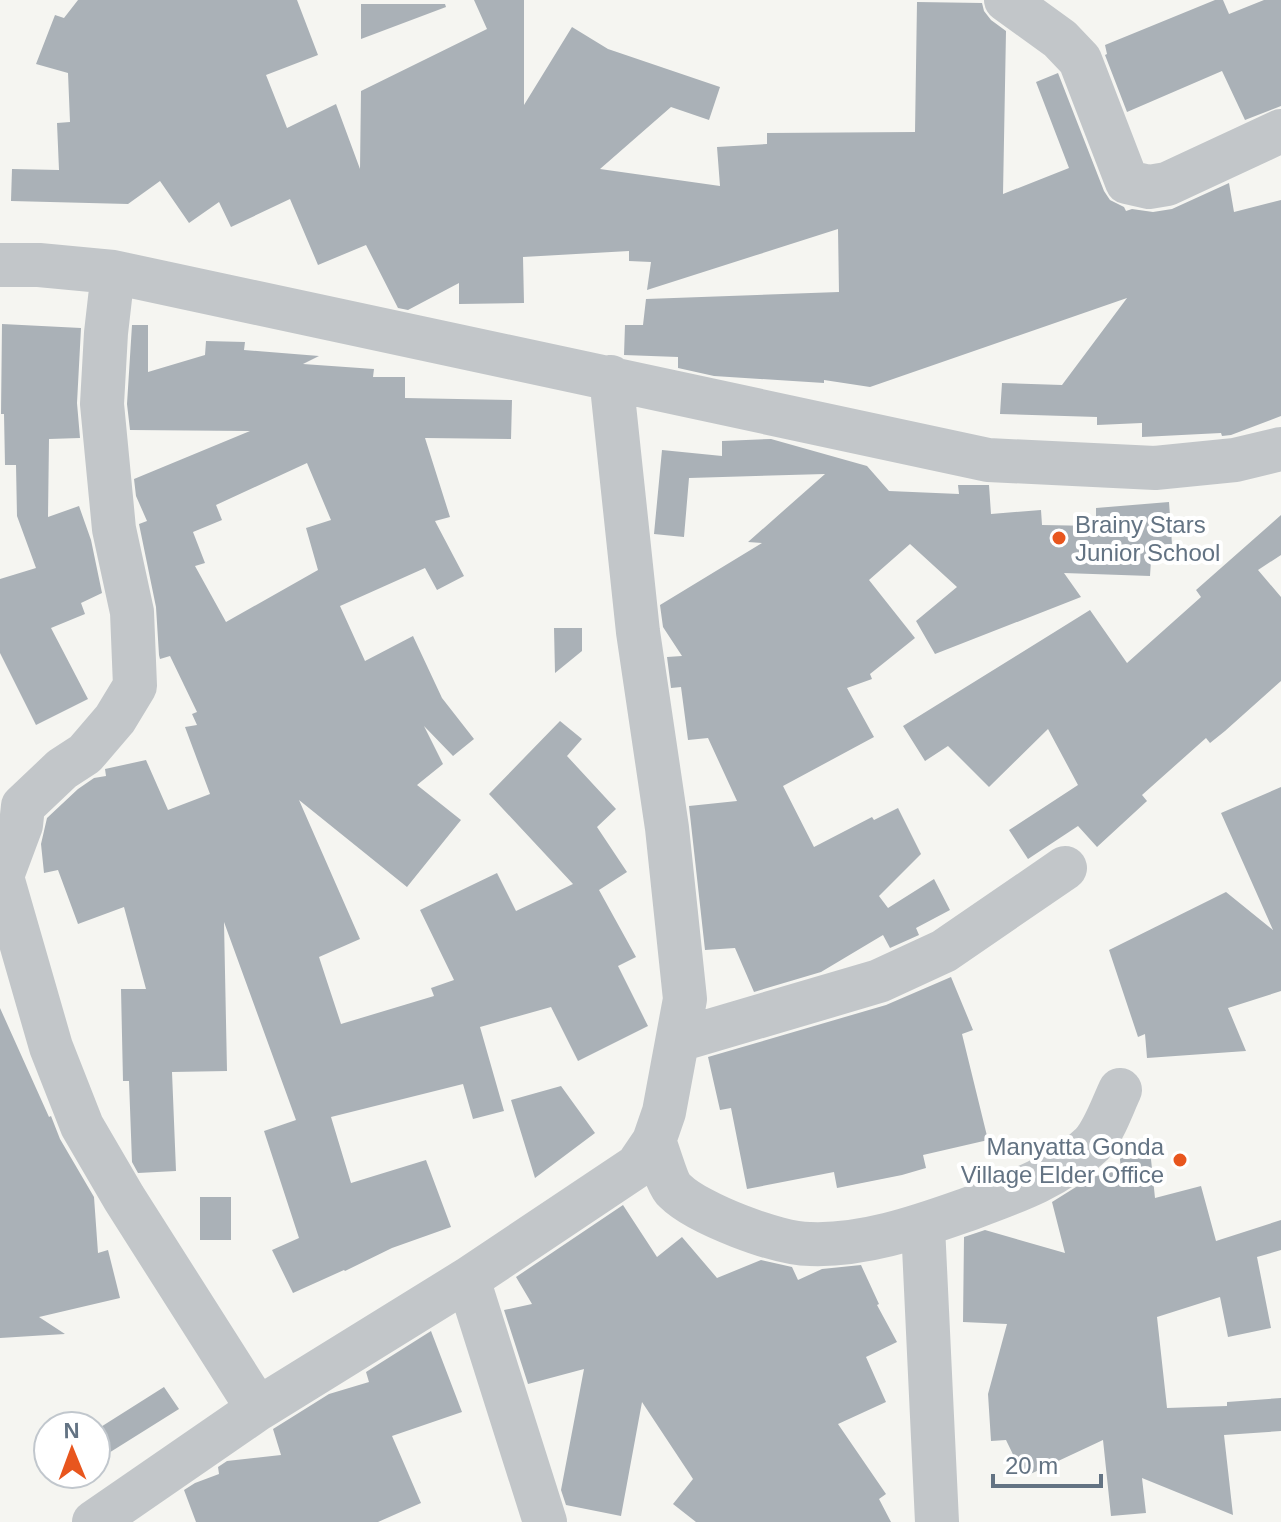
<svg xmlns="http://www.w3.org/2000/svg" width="1281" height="1522" font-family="Helvetica,sans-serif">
  <rect width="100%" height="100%" fill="#f5f5f1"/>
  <path fill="#aab1b7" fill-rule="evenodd" d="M78 0H297L318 55 266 75 287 128 336 104 360 169 361 91 487 29 474 0H524V105L572 27 608 49 720 87 709 120 671 107 600 169 720 186 717 147 767 144V133L915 132 917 2 982 3 984 11 991 20 1006 31 1003 194 1069 168 1036 82 1058 73 1104 191 1110 200 1124 207 1126 211 1132 209 1153 212 1172 209 1229 183 1234 212 1281 200V416L1231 435 1222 436 1221 433 1142 437V423L1097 425V417L1000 414 1002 383 1062 385 1127 298 870 387 824 380V383L714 376 678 368V357L624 355 625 325H643L646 299 839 292 838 229 647 290 651 262 629 261V251L523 257 524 303 459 304V283L408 310 398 308 366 245 318 265 290 199 231 227 219 202 189 223 160 181 128 204 11 201 12 169 59 170 57 123 70 122 68 73 36 64 55 15 64 18Z
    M1215 0H1223L1229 14 1264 0H1281V106L1245 120 1222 71 1127 112 1105 55 1107 54 1105 45Z
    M361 4H445L446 7 361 39Z
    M2 324 81 328 77 403 80 438 49 439 48 517 79 506 91 540 102 593 81 603 85 614 51 628 88 699 36 725 0 653V579L36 568 17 516 16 465H5L4 414H1Z
    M132 325H148V372L205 355 206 341 245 342 244 350 319 356 303 364 374 369 373 377H405V398L512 400 511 439 425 438 450 517 435 521 464 576 437 590 425 568 340 606 365 661 413 636 442 698 474 739 453 756 424 726 443 764 417 785 461 820 407 887 299 800 360 939 319 957 341 1024 434 996 431 988 454 980 420 910 497 873 516 911 573 884 489 794 560 721 582 739 567 756 616 809 597 827 627 872 599 890 636 957 618 966 648 1026 578 1061 551 1007 480 1027 504 1111 473 1119 463 1084 331 1117 351 1183 426 1160 451 1227 392 1248 345 1271 344 1270 293 1293 272 1250 299 1238 264 1131 296 1120 224 922 227 1071 172 1072 176 1171 138 1173 132 1162 129 1081H123L121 989H146L124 907 78 924 58 870 44 873 41 844 47 818 78 789 94 778 106 776 105 769 146 760 168 810 210 794 185 727 197 725 192 714 197 712 170 656 160 659 159 655 156 607 139 524 147 521 136 496 134 479 250 431 130 430 127 404ZM307 463 331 520 306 528 318 570 226 622 195 566 205 563 193 532 222 520 216 505Z
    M771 439 867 466 889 491 959 494 958 485H989L991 514 1041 510 1042 525 1096 526V508L1169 502 1172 544 1152 545 1150 576 1064 573 1081 597 935 654 916 621 957 587 910 544 869 580 915 638 870 674 872 679 847 688 874 737 783 786 814 847 872 817 874 820 898 808 921 854 879 896 888 908 934 879 950 910 916 928 919 935 890 948 883 935 821 972 754 992 735 948 705 950 689 806 737 801 708 738 688 740 681 687 671 688 667 657 682 656 663 627 660 605 762 543 748 542 825 474 689 478 684 537 654 534 662 450 722 456V441Z
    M1281 515V555L1258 570 1281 597V681L1225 731 1210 743 1206 738 1142 795 1147 801 1097 847 1078 826 1028 859 1009 830 1078 785 1048 729 989 787 948 746 925 761 903 726 1090 610 1127 663 1201 597 1196 590Z
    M554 628H582V651L555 673Z
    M1281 787V991L1228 1008 1246 1051 1147 1058 1145 1034 1138 1037 1109 950 1226 892 1273 930 1221 813Z
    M951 977 973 1030 962 1034 988 1140 923 1155 926 1168 902 1175 837 1188 834 1172 747 1189 731 1108 720 1110 708 1057 886 1005Z
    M0 1008 49 1117 51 1116 60 1139 94 1197 98 1253 108 1250 120 1298 39 1317 65 1334 0 1338Z
    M561 1086 595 1133 535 1178 511 1100Z
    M1149 1140 1155 1198 1201 1186 1216 1241 1281 1220V1250L1257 1257 1271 1328 1228 1337 1220 1297 1157 1317 1167 1408 1227 1406V1402L1281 1398V1431L1224 1435 1233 1515 1142 1478 1146 1513 1111 1516 1103 1440 1024 1477 1006 1440 991 1441 988 1394 1007 1324 963 1322 964 1237 985 1230 1065 1253 1052 1202 1092 1177 1121 1170 1119 1149 1123 1143Z
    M200 1197H231V1240H200Z
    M623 1205 657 1257 682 1237 717 1278 761 1260 792 1267 798 1280 822 1269 861 1265 879 1304 877 1305 897 1342 866 1357 886 1402 838 1424 886 1494 879 1499 891 1522H696L673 1504 693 1479 642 1402 621 1516 566 1505 561 1490 584 1369 528 1384 504 1310 532 1304 516 1277Z
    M431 1331 462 1412 392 1436 421 1503 378 1522H196L184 1490 195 1483 219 1474 218 1467 227 1461 281 1455 273 1429 329 1394 369 1382 366 1372Z
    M164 1387 179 1409 96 1461V1430Z"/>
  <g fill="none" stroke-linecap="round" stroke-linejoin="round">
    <path stroke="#c2c6c9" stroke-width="44" d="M1006 0 1060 39 1080 60 1127 182 1149 187 1167 184 1281 131
      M0 265H39L113 272 988 460 1155 468 1235 460 1281 449
      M0 870 51 1047 82 1126 124 1198 258 1409
      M2 876 21 825 23 806 62 769 85 754 115 719 135 686 132 612 114 529 102 404 106 333 113 272
      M679 1040 879 981 944 951 1065 868
      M654 1141C659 1153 667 1184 675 1191 698 1214 778 1244 810 1244 862 1246 915 1228 963 1211 1009 1194 1056 1179 1092 1144 1104 1131 1112 1107 1120 1090
      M923 1226 937 1522
      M468 1279 545 1522
      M94 1522 258 1409 468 1279 637 1166 654 1141 664 1112 685 999 667 828 638 632 611 377"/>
  </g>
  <g fill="#e8561e" stroke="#fff" stroke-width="3">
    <circle cx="1059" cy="538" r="8"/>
    <circle cx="1180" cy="1160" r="8"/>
  </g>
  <g text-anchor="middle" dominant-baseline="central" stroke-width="8" stroke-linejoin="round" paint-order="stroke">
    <g font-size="24" fill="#637383" stroke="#fff" text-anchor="start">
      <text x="1075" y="524">Brainy Stars<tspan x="1075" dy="28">Junior School</tspan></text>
      <text x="1164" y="1146" text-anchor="end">Manyatta Gonda<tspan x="1164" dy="28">Village Elder Office</tspan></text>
    </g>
  </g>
  <g transform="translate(72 1450) rotate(359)"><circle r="38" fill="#ffffff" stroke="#c1c7cd" stroke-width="2"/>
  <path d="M0-6L14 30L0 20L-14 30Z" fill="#e8561e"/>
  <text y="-12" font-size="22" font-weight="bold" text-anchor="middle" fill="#637383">N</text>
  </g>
  <path d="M993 1474v12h108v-12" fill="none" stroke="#637383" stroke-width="4"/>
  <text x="1005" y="1474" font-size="24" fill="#637383" stroke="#ffffff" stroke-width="6" paint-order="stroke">20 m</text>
</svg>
